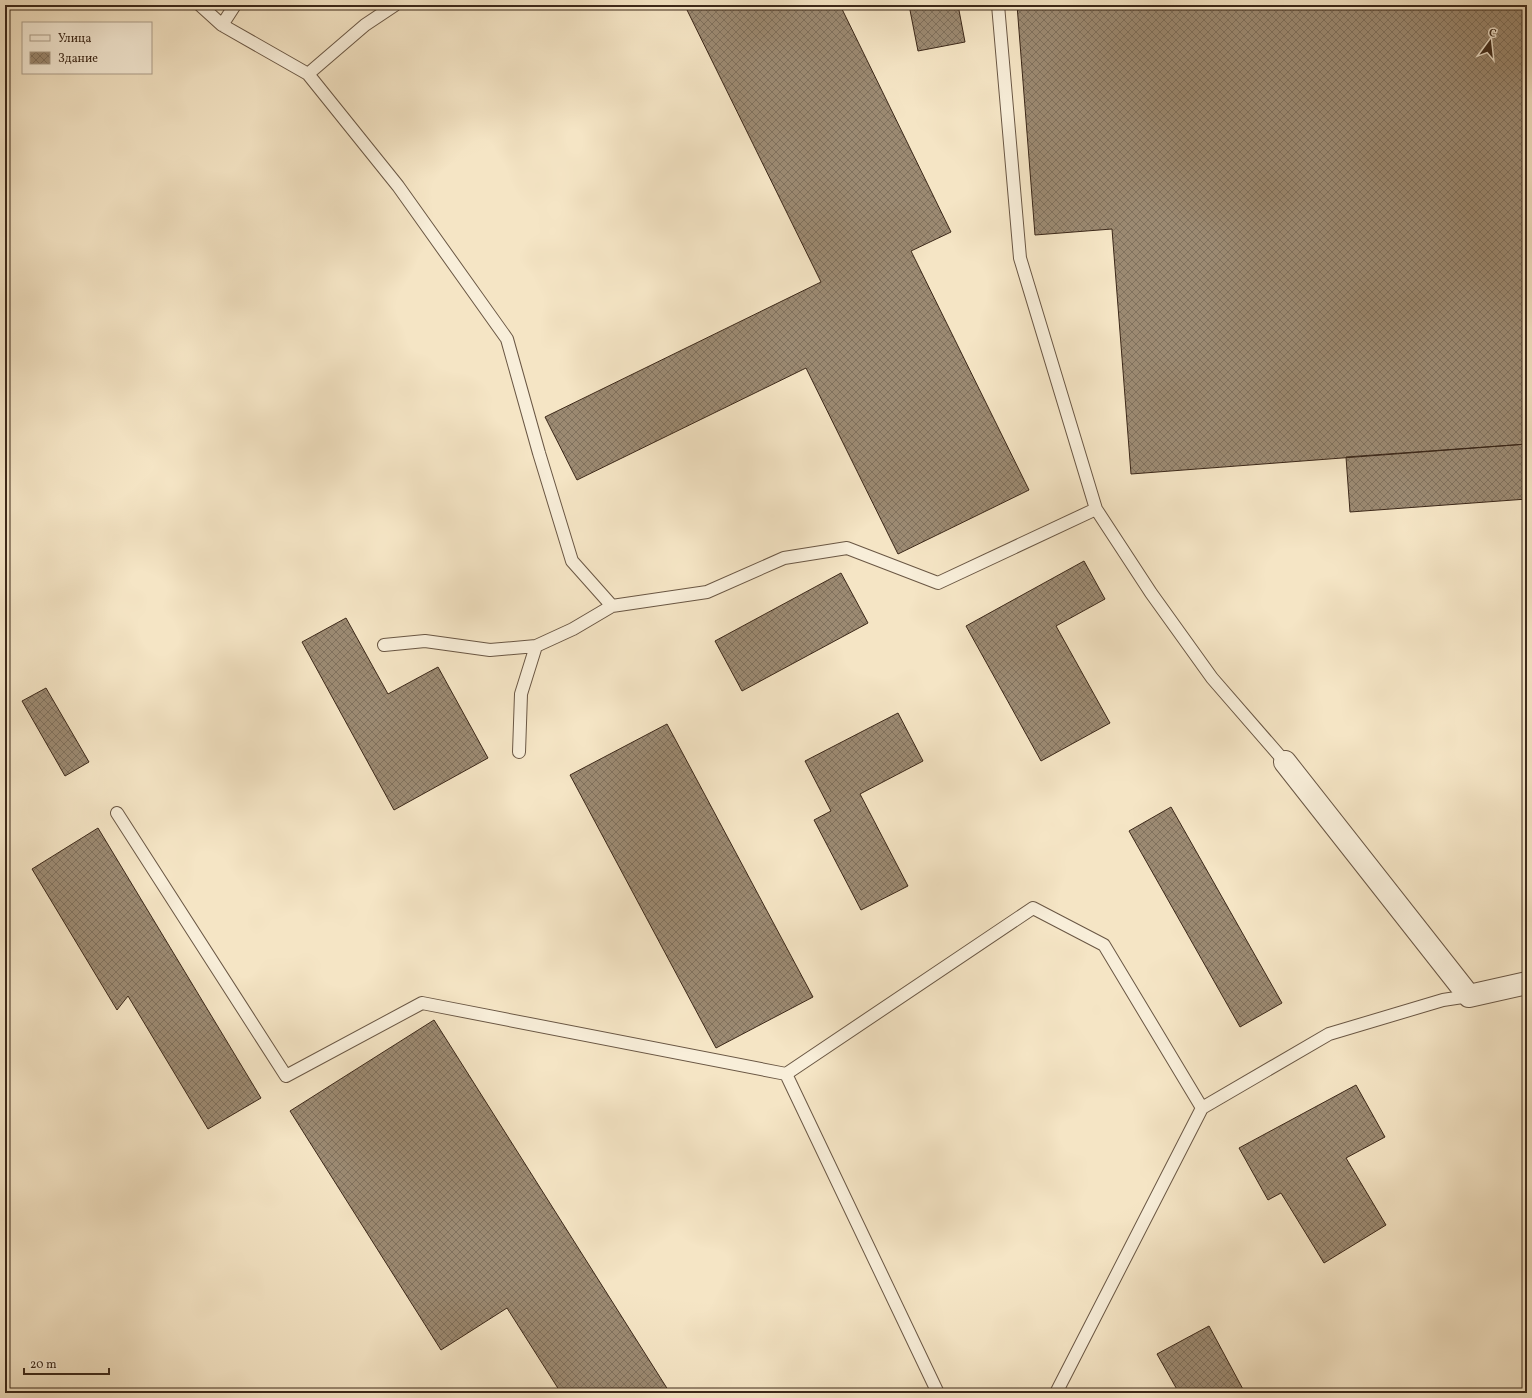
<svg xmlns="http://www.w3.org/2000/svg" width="1532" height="1398" font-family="Vollkorn,serif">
  <defs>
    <pattern id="building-cross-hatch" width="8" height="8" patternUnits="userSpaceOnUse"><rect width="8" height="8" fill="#9c8a72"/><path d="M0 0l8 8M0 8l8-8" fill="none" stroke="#80715d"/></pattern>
  </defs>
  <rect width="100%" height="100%" fill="#f5e5c5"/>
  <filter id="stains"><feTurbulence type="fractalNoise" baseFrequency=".005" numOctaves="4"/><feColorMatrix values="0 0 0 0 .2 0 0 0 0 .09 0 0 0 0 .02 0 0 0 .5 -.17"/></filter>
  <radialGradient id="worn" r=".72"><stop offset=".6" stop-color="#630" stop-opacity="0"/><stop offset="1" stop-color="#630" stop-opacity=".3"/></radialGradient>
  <path fill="url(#building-cross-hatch)" stroke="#3c2819" d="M697 5H840L951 232 911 251 1029 490 898 554 806 368 577 480 545 417 821 282 687 10Z
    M909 5H958L965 42 918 51Z
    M1017 5H1527V444L1131 474 1112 229 1035 235Z
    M1527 444V499L1350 512 1346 457Z
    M1084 561 1105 599 1056 626 1110 723 1041 761 966 626Z
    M841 573 868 623 742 691 715 641Z
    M346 618 388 694 438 667 488 758 394 810 302 642Z
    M46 688 89 762 65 776 22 701Z
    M898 713 923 761 860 794 908 886 861 910 814 820 831 811 805 761Z
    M667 724 813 997 716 1048 570 775Z
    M1171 807 1282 1003 1240 1027 1129 831Z
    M98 828 261 1098 208 1129 128 996 117 1010 32 869Z
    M434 1020 670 1393H561L507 1308 441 1350 290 1111Z
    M1356 1085 1385 1137 1346 1158 1386 1225 1324 1263 1281 1193 1268 1200 1239 1148Z
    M1209 1326 1245 1393H1179L1157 1354Z"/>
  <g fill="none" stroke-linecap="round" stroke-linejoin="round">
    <defs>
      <path id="service" d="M200 5 222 25 235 5
        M998 5 1020 258 1096 509 1151 593 1212 678 1285 762
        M222 25 308 74 365 25 395 5
        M308 74 398 186 507 339 539 453 572 561 612 606 707 592 784 558 847 548 938 583 1096 509
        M384 645 425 641 490 650 536 646
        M519 752 521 694 536 646 573 629 612 606
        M117 813 286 1076 422 1003 786 1074 938 1393
        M786 1074 1033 908 1104 945 1202 1108
        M1056 1393 1202 1108 1329 1034 1443 1000 1469 996"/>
      <path id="minor" d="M1285 762 1469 996 1527 983"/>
    </defs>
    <use href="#service" stroke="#6a5744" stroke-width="14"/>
    <use href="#minor" stroke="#6a5744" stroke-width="24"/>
    <use href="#service" stroke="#f8eed9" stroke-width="12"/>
    <use href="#minor" stroke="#f8eed9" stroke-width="22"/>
  </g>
  <rect width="1532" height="1398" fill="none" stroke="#f5e5c5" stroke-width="20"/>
  <rect x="6" y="6" width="1520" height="1386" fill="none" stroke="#3c2819" stroke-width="2"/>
  <rect x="10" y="10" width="1512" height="1378" fill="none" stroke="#3c2819"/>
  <rect x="22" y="22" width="130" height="52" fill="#f8eed9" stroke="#ad9f8c"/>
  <rect x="30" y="35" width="20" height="6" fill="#f8eed9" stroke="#ad9f8c"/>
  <text x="58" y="42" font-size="12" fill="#3c2819">Улица</text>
  <rect x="30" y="52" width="20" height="12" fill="url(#building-cross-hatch)" stroke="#ad9f8c"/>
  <text x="58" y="62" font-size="12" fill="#3c2819">Здание</text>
  <g transform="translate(1490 42) rotate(15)" stroke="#f8eed9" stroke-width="3" paint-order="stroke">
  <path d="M0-3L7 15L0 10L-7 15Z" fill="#3c2819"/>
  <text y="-6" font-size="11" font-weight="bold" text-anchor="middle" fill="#3c2819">С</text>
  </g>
  <path d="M24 1368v6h85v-6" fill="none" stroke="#3c2819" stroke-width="2"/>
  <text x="30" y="1368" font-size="12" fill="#3c2819" stroke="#f8eed9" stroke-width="3" paint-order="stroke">20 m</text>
  <rect width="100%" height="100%" filter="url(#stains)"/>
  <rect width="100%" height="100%" fill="url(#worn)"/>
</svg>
